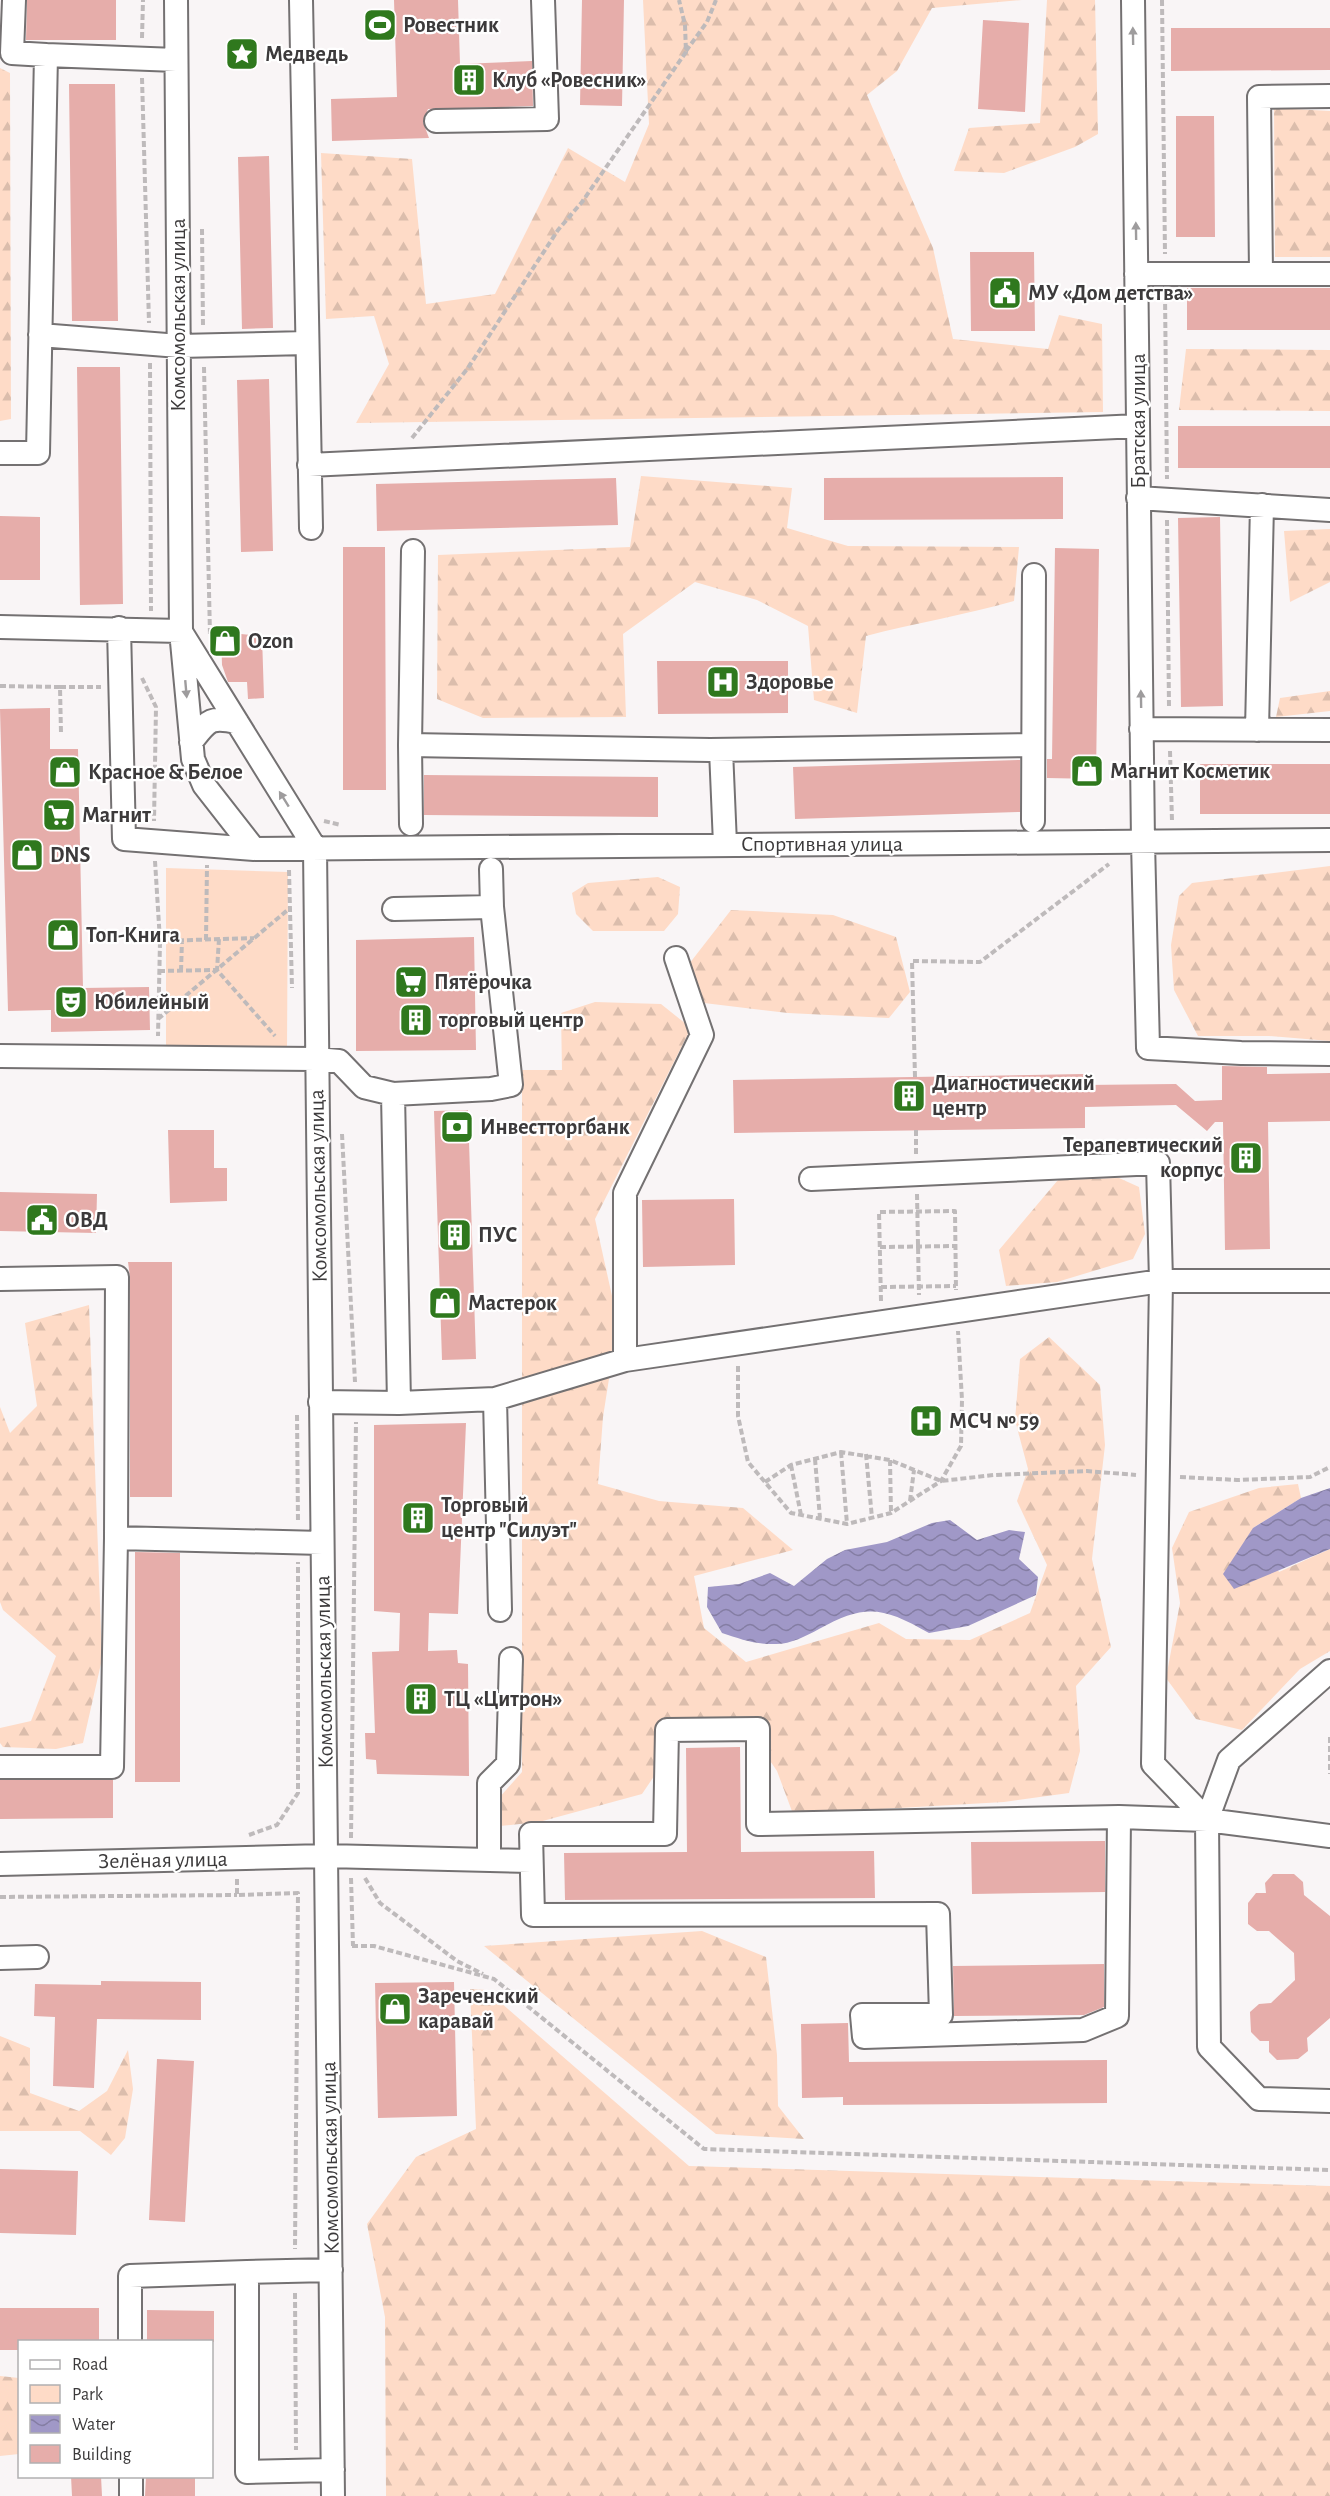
<svg xmlns="http://www.w3.org/2000/svg" width="1330" height="2496" font-family="'Alegreya Sans',sans-serif">
  <defs>
    <pattern id="forest-firs" width="22" height="20" patternUnits="userSpaceOnUse" patternTransform="scale(1.5)"><rect width="22" height="20" fill="#fedbc7"/><path d="M5 1l3.5 6h-7zM16 11l3.5 6h-7z" fill="#dbbdac"/></pattern>
    <pattern id="water-waves" width="16" height="10" patternUnits="userSpaceOnUse" patternTransform="scale(1.5)"><rect width="16" height="10" fill="#a098c7"/><path d="M0 5q4-4 8 0t8 0" fill="none" stroke="#847da3"/></pattern>
  </defs>
  <rect width="100%" height="100%" fill="#f9f5f6"/>
  <path fill="#fedbc7" d="M166 868 288 872 287 1049 166 1048Z"/>
  <path fill="url(#forest-firs)" d="M643 0H1022L932 8 897 71 867 95 933 248 953 339 1048 349 1059 315 1102 324 1103 412 356 423 389 364 374 316 326 319 321 153 412 159 426 304 495 294 568 148 625 182 649 124Z
    M1047 0H1095L1098 134 1075 147 1004 173 954 171 969 128 1040 123Z
    M0 68 10 73 11 419 0 421Z
    M1274 108 1330 111V257H1275Z
    M1186 349 1330 350V411L1179 410Z
    M641 476 792 488 787 528 848 546 1019 547 1014 601C965 615 915 623 866 636L857 713 814 700 808 626 757 600 695 582 623 634 626 717 483 718 437 699 438 555 630 547Z
    M1330 529V582L1290 602 1284 531Z
    M1330 691V711L1276 717 1280 698Z
    M1330 866V1041L1269 1036H1198L1174 990 1171 945 1179 896 1192 883Z
    M658 877 680 887 678 914 664 931H593L576 914 572 893 588 883Z
    M731 910 833 915 896 937 910 992 889 1018 788 1013 704 1003 689 964Z
    M595 1002 661 1004 691 1028 595 1219 614 1305 616 1334 603 1417 598 1484 659 1501 743 1508 793 1550 694 1576 704 1628 746 1662 879 1623 906 1639 970 1640 1030 1613 1047 1565 1017 1501 1028 1469 1015 1420 1020 1359 1049 1337 1100 1385 1105 1445 1092 1559 1111 1647 1076 1686 1080 1751 1069 1793 1004 1802 793 1814 777 1771 747 1727 679 1729 665 1760 642 1794 539 1822 500 1826 499 1798 522 1772V1070H562L561 1013Z
    M1119 1178 1139 1187 1145 1234 1133 1259 1057 1282 1006 1286 999 1250 1058 1180Z
    M89 1305 102 1659 83 1743 56 1749 3 1747 0 1743V1728L31 1721 56 1656 3 1610 0 1602V1407L10 1433 37 1406 25 1323Z
    M1298 1484 1301 1498 1253 1528 1279 1572 1330 1549V1651L1300 1669 1242 1730 1196 1719 1166 1678 1180 1603 1172 1548 1189 1512 1259 1488Z
    M702 1931 766 1957 777 2055 778 2106 804 2139 716 2134 484 1946Z
    M470 1989 486 1990 689 2166 1330 2186V2496H386L385 2317 367 2224 416 2157 476 2129Z
    M0 2036 30 2048V2093L79 2111 107 2091 128 2050 133 2089 125 2138 111 2155 80 2131H0Z
    M0 2376 19 2378V2454L0 2456Z"/>
  <path fill="url(#water-waves)" d="M1330 1488V1549L1234 1589 1223 1574 1253 1528 1301 1498Z
    M950 1520 977 1540 1009 1530 1025 1532 1019 1559 1038 1577 1036 1595 968 1626 929 1633C884 1607 865 1603 819 1629 806 1636 791 1644 776 1644 757 1645 740 1639 722 1633L707 1607 708 1587 739 1584 770 1573 794 1586 827 1559 845 1550 887 1542 932 1523Z"/>
  <path fill="#e6adaa" d="M27 0H116V40H26Z
    M394 0H458L460 64 532 61 533 106 428 109 423 122 429 138 332 141 331 99 397 97Z
    M582 0H624L622 106 580 105Z
    M983 20 1029 23 1025 112 978 109Z
    M1171 28H1330V70L1171 71Z
    M69 84H115L118 321H72Z
    M1176 116H1214L1215 237H1176Z
    M269 156 273 328 242 329 238 157Z
    M970 252H1034L1035 331H971Z
    M1187 288H1330V330H1187Z
    M77 367H120L123 604 80 605Z
    M269 379 273 551 241 552 237 380Z
    M1178 426H1330V468H1178Z
    M1063 477V519L824 520V478Z
    M616 478 618 525 377 531 376 484Z
    M0 516 40 517V580H0Z
    M1220 517 1223 706 1181 707 1178 518Z
    M343 547H385L386 790H343Z
    M1055 548 1099 549 1096 779 1047 778V759H1052Z
    M221 632 262 636 264 698 248 699 247 682H228L222 665Z
    M657 661H788V713L658 714Z
    M50 708V749H78L83 988 149 987 150 1030 51 1032V1010L8 1011 0 709Z
    M1020 760V812L795 819 793 767Z
    M1200 764H1330V814H1200Z
    M424 775 658 777V817L424 815Z
    M474 937 476 1050 356 1051V940Z
    M1222 1066 1267 1067V1074L1330 1073V1121L1268 1122 1270 1249 1225 1250 1223 1122H1215L1207 1131 1176 1105 1085 1107V1128L734 1133 733 1080 1084 1074 1085 1085 1176 1084 1195 1101 1222 1100Z
    M468 1110 476 1359 442 1360 434 1111Z
    M168 1130H214V1168H227V1201L170 1203Z
    M0 1192 97 1194 96 1233 0 1231Z
    M734 1199 735 1265 643 1267 642 1200Z
    M128 1262H172V1497H130V1277Z
    M466 1423 458 1614 429 1613 428 1651 457 1650 458 1663 468 1664 469 1776 377 1774 376 1760 366 1759 365 1733H375L372 1652 399 1651 400 1613 374 1611V1425Z
    M135 1552 180 1553V1782H135Z
    M740 1747 741 1852 874 1851 875 1898 565 1900 564 1853 687 1852 686 1748Z
    M0 1780H113V1818L0 1819Z
    M1105 1841V1892L972 1894 971 1842Z
    M1273 1874H1294L1303 1882 1304 1895 1330 1916V2018L1307 2038 1308 2051 1298 2059 1277 2060 1269 2052V2041H1260L1251 2032 1250 2012 1259 2004 1271 2003 1295 1980 1294 1953 1269 1931H1257L1248 1924V1903L1256 1893H1266L1265 1883Z
    M1104 1964V2007L1084 2015 954 2016 953 1966Z
    M101 1981 201 1982V2020L97 2019 94 2088 53 2086 55 2017 34 2016 35 1984 101 1985Z
    M454 1982 457 2116 378 2118 375 1983Z
    M848 2023 849 2062 1107 2060V2103L843 2105V2097L802 2098 801 2024Z
    M157 2059 194 2061 185 2222 149 2220Z
    M0 2169 78 2171 76 2235 0 2233Z
    M0 2308H99V2342H20V2350H0Z
    M147 2310 214 2311V2342H147Z
    M71 2476H101L102 2496H72Z
    M146 2476H195V2496H145Z"/>
  <g fill="none" stroke-linecap="round" stroke-linejoin="round">
    <defs>
      <path id="minor" d="M14 0 12 53 46 55
        M176 0 181 631 193 759 204 785 254 849 1330 840
        M301 0 311 528
        M1133 0 1143 842 1148 1048 1241 1053 1330 1054
        M436 121 547 119 543 0
        M1261 273 1259 97 1330 96
        M1136 274H1330
        M40 335 179 346 307 343
        M0 453H38L46 55 176 60
        M309 465 1138 426
        M1138 498 1330 510
        M413 551 410 745 710 750 1033 745
        M0 627 181 631
        M119 628 124 839 254 849
        M183 635 315 848 333 2496
        M1141 729 1330 730
        M1257 730 1262 505
        M191 742C208 721 209 716 237 722
        M410 745 411 824
        M721 750 725 844
        M1033 821 1034 575
        M394 909 492 907
        M0 1056 316 1059 339 1061 364 1087 393 1094 399 1403 320 1402
        M393 1094 491 1089 511 1085 492 907 491 869
        M811 1179 1158 1163 1161 1281 1153 1764 1207 1820 1330 1836
        M0 1279 117 1277 116 1538 322 1543
        M625 1360V1193L702 1035 676 958
        M495 1399 625 1360 1161 1281H1330
        M399 1403 495 1399 500 1610
        M1330 1671 1229 1760 1207 1820 1209 2047 1259 2099 1330 2101
        M0 1767H112L116 1538
        M1119 1817 758 1824V1729L667 1730 665 1834H531L533 1915 938 1914 941 2015H862L864 2037 1083 2030 1117 2016 1119 1817 1207 1820
        M489 1859V1783L508 1764 511 1659
        M0 1864 326 1856 531 1861
        M0 1958 37 1957
        M331 2270 247 2272V2472L333 2470
        M130 2342V2276L247 2272
        M131 2476V2496"/>
    </defs>
    <use href="#minor" stroke="#747172" stroke-width="26"/>
    <path stroke="#bebabb" stroke-width="4" stroke-dasharray="6 3" stroke-linecap="butt" d="M1162 0 1165 254
      M142 38 143 0
      M686 51 707 22 716 0
      M142 78 149 323
      M202 229 203 326
      M1165 295 1167 479
      M150 363 151 611
      M204 367 210 635
      M412 438 468 368 558 230 582 202 686 52 685 25 679 0
      M1167 520 1169 707
      M142 678 156 707 154 821
      M0 686 60 687 61 733
      M60 687H101
      M1170 751 1172 821
      M324 821 341 825
      M155 861 160 941 158 1036
      M289 870 292 988
      M219 939 217 970 275 1036
      M206 940 207 865
      M160 941 254 938
      M159 971 216 970
      M181 971 182 940
      M158 1019 290 908
      M915 1077 912 961 980 962 1109 864
      M916 1130V1154
      M342 1134 355 1382
      M917 1194 919 1295
      M880 1247 956 1246
      M881 1287 956 1286
      M881 1301 879 1212 955 1211 956 1290
      M738 1366V1416L748 1462 791 1513 847 1524 891 1513 941 1481 961 1446 962 1400 958 1331
      M297 1415 298 1522
      M841 1452 847 1524
      M866 1454 872 1518
      M815 1459 820 1518
      M890 1460 891 1513
      M791 1465 801 1515
      M1180 1477 1237 1480 1310 1477 1330 1467
      M765 1482 791 1465 841 1452 890 1460 941 1481 994 1475 1087 1471 1136 1475
      M910 1501 914 1470
      M1330 1737V1774
      M249 1835 277 1825 298 1793V1562
      M351 1838 356 1422
      M351 1878 353 1946
      M365 1878 380 1903 457 1961 483 1974
      M237 1879V1895L298 1893 295 2249
      M0 1897 237 1895
      M352 1946H374L494 1979 704 2149 1330 2170
      M295 2293 296 2450"/>
    <use href="#minor" stroke="#fff" stroke-width="22"/>
  </g>
  <defs><path id="oneway-solid" d="M-6-.8H1V-3.2L6.5 0L1 3.2V.8H-6Z" transform="scale(1.5)"/></defs>
  <g fill="#9e9c9d">
    <use href="#oneway-solid" transform="translate(1133 36) rotate(-91)"/>
    <use href="#oneway-solid" transform="translate(1136 231) rotate(-91)"/>
    <use href="#oneway-solid" transform="translate(186 689) rotate(85)"/>
    <use href="#oneway-solid" transform="translate(1141 699) rotate(-91)"/>
    <use href="#oneway-solid" transform="translate(284 799) rotate(-122)"/>
  </g>
  <defs>
    <symbol id="stadium-square" viewBox="-11 -11 22 22"><rect x="-9" y="-9" width="18" height="18" rx="4" fill="#2f781d" stroke="#fff"/><path d="M0-5a6.5 5 0 1 0 0 10a6.5 5 0 1 0 0-10ZM-3.5-1.8h7v3.6h-7Z" fill="#fff"/></symbol>
    <symbol id="sight-square" viewBox="-11 -11 22 22"><rect x="-9" y="-9" width="18" height="18" rx="4" fill="#2f781d" stroke="#fff"/><path d="M0-6L1.8-2.2L6-1.7L2.9 1.2L3.7 5.4L0 3.3L-3.7 5.4L-2.9 1.2L-6-1.7L-1.8-2.2Z" fill="#fff"/></symbol>
    <symbol id="building-square" viewBox="-11 -11 22 22"><rect x="-9" y="-9" width="18" height="18" rx="4" fill="#2f781d" stroke="#fff"/><path d="M-4-6H4V6H1V3H-1V6H-4ZM-2.5-4.3h1.7v1.8h-1.7ZM.8-4.3h1.7v1.8H.8ZM-2.5-1h1.7V.8h-1.7ZM.8-1h1.7V.8H.8Z" fill="#fff"/></symbol>
    <symbol id="civic-square" viewBox="-11 -11 22 22"><rect x="-9" y="-9" width="18" height="18" rx="4" fill="#2f781d" stroke="#fff"/><path d="M-.6-6.5H3V-4.5H.6V-3L4-1V1h2V6H-6V1h2V-1L-.6-3ZM-1.2 2.5V6h2.4V2.5Z" fill="#fff"/></symbol>
    <symbol id="shop-square" viewBox="-11 -11 22 22"><rect x="-9" y="-9" width="18" height="18" rx="4" fill="#2f781d" stroke="#fff"/><path d="M-5-2.5h2.3a2.7 3.5 0 0 1 5.4 0H5L5.5 6h-11ZM-1.5-2.5h3a1.5 2.3 0 0 0-3 0Z" fill="#fff"/></symbol>
    <symbol id="hospital-square" viewBox="-11 -11 22 22"><rect x="-9" y="-9" width="18" height="18" rx="4" fill="#2f781d" stroke="#fff"/><path d="M-5-5h3v3.5h4V-5h3V5h-3V1.5h-4V5h-3Z" fill="#fff"/></symbol>
    <symbol id="supermarket-square" viewBox="-11 -11 22 22"><rect x="-9" y="-9" width="18" height="18" rx="4" fill="#2f781d" stroke="#fff"/><path d="M-6-5.5h2.5l.6 2H6L4.5 2H-2.5L-4.4-4H-6ZM-1.5 3.2a1.3 1.3 0 1 0 .1 0ZM3 3.2a1.3 1.3 0 1 0 .1 0Z" fill="#fff"/></symbol>
    <symbol id="theatre-square" viewBox="-11 -11 22 22"><rect x="-9" y="-9" width="18" height="18" rx="4" fill="#2f781d" stroke="#fff"/><path d="M-5-5.5Q0-4 5-5.5V0Q5 5 0 6Q-5 5-5 0ZM-3.3-2.5H-1v1.5H-3.3ZM1-2.5H3.3v1.5H1ZM-2.8 1Q0 5.5 2.8 1Z" fill="#fff"/></symbol>
    <symbol id="bank-square" viewBox="-11 -11 22 22"><rect x="-9" y="-9" width="18" height="18" rx="4" fill="#2f781d" stroke="#fff"/><path d="M-6-4H6V4H-6ZM0-2.3a2.3 2.3 0 1 0 0 4.6a2.3 2.3 0 1 0 0-4.6Z" fill="#fff"/></symbol>
  </defs>
  <g fill-rule="evenodd">
    <use href="#stadium-square" x="361" y="6" width="38" height="38"/>
    <use href="#sight-square" x="223" y="35" width="38" height="38"/>
    <use href="#building-square" x="450" y="61" width="38" height="38"/>
    <use href="#civic-square" x="986" y="274" width="38" height="38"/>
    <use href="#shop-square" x="206" y="622" width="38" height="38"/>
    <use href="#hospital-square" x="704" y="663" width="38" height="38"/>
    <use href="#shop-square" x="1068" y="752" width="38" height="38"/>
    <use href="#shop-square" x="46" y="753" width="38" height="38"/>
    <use href="#supermarket-square" x="40" y="796" width="38" height="38"/>
    <use href="#shop-square" x="8" y="836" width="38" height="38"/>
    <use href="#shop-square" x="44" y="916" width="38" height="38"/>
    <use href="#supermarket-square" x="392" y="963" width="38" height="38"/>
    <use href="#theatre-square" x="52" y="983" width="38" height="38"/>
    <use href="#building-square" x="397" y="1001" width="38" height="38"/>
    <use href="#building-square" x="890" y="1077" width="38" height="38"/>
    <use href="#bank-square" x="438" y="1108" width="38" height="38"/>
    <use href="#building-square" x="1227" y="1139" width="38" height="38"/>
    <use href="#civic-square" x="23" y="1201" width="38" height="38"/>
    <use href="#building-square" x="436" y="1216" width="38" height="38"/>
    <use href="#shop-square" x="426" y="1284" width="38" height="38"/>
    <use href="#hospital-square" x="907" y="1402" width="38" height="38"/>
    <use href="#building-square" x="399" y="1499" width="38" height="38"/>
    <use href="#building-square" x="402" y="1680" width="38" height="38"/>
    <use href="#shop-square" x="376" y="1990" width="38" height="38"/>
  </g>
  <g text-anchor="middle" dominant-baseline="central" stroke-width="4.5" stroke-linejoin="round" paint-order="stroke">
    <g font-size="22" font-weight="bold" fill="#3c3a3b" stroke="#fff" text-anchor="start">
      <text x="403" y="25">Ровестник</text>
      <text x="265" y="54">Медведь</text>
      <text x="492" y="80">Клуб «Ровесник»</text>
      <text x="1028" y="293">МУ «Дом детства»</text>
      <text x="248" y="641">Ozon</text>
      <text x="746" y="682">Здоровье</text>
      <text x="1110" y="771">Магнит Косметик</text>
      <text x="88" y="772">Красное &amp; Белое</text>
      <text x="82" y="815">Магнит</text>
      <text x="50" y="855">DNS</text>
      <text x="86" y="935">Топ-Книга</text>
      <text x="434" y="982">Пятёрочка</text>
      <text x="94" y="1002">Юбилейный</text>
      <text x="439" y="1020">торговый центр</text>
      <text x="932" y="1083">Диагностический<tspan x="932" dy="25">центр</tspan></text>
      <text x="480" y="1127">Инвестторгбанк</text>
      <text x="1223" y="1145" text-anchor="end">Терапевтический<tspan x="1223" dy="25">корпус</tspan></text>
      <text x="65" y="1220">ОВД</text>
      <text x="478" y="1235">ПУС</text>
      <text x="468" y="1303">Мастерок</text>
      <text x="949" y="1421">МСЧ № 59</text>
      <text x="441" y="1505">Торговый<tspan x="441" dy="25">центр "Силуэт"</tspan></text>
      <text x="444" y="1699">ТЦ «Цитрон»</text>
      <text x="418" y="1996">Зареченский<tspan x="418" dy="25">каравай</tspan></text>
    </g>
    <g font-size="22" fill="#3c3a3b" stroke="#fff">
      <text transform="translate(178 315) rotate(-90)">Комсомольская улица</text>
      <text transform="translate(1138 421) rotate(-90)">Братская улица</text>
      <text x="822" y="844">Спортивная улица</text>
      <text transform="translate(318 1186) rotate(-91)">Комсомольская улица</text>
      <text transform="translate(324 1672) rotate(-91)">Комсомольская улица</text>
      <text transform="translate(163 1860) rotate(-1)">Зелёная улица</text>
      <text transform="translate(330 2158) rotate(-91)">Комсомольская улица</text>
    </g>
  </g>
  <rect x="18" y="2340" width="195" height="138" fill="#ffffff" stroke="#b1b0b1" stroke-width="1.5"/>
  <rect x="30" y="2360" width="30" height="9" fill="#ffffff" stroke="#b1b0b1" stroke-width="1.5"/>
  <text x="72" y="2370" font-size="18" fill="#3c3a3b">Road</text>
  <rect x="30" y="2385" width="30" height="18" fill="#fedbc7" stroke="#b1b0b1" stroke-width="1.5"/>
  <text x="72" y="2400" font-size="18" fill="#3c3a3b">Park</text>
  <rect x="30" y="2415" width="30" height="18" fill="url(#water-waves)" stroke="#b1b0b1" stroke-width="1.5"/>
  <text x="72" y="2430" font-size="18" fill="#3c3a3b">Water</text>
  <rect x="30" y="2445" width="30" height="18" fill="#e6adaa" stroke="#b1b0b1" stroke-width="1.5"/>
  <text x="72" y="2460" font-size="18" fill="#3c3a3b">Building</text>
</svg>
